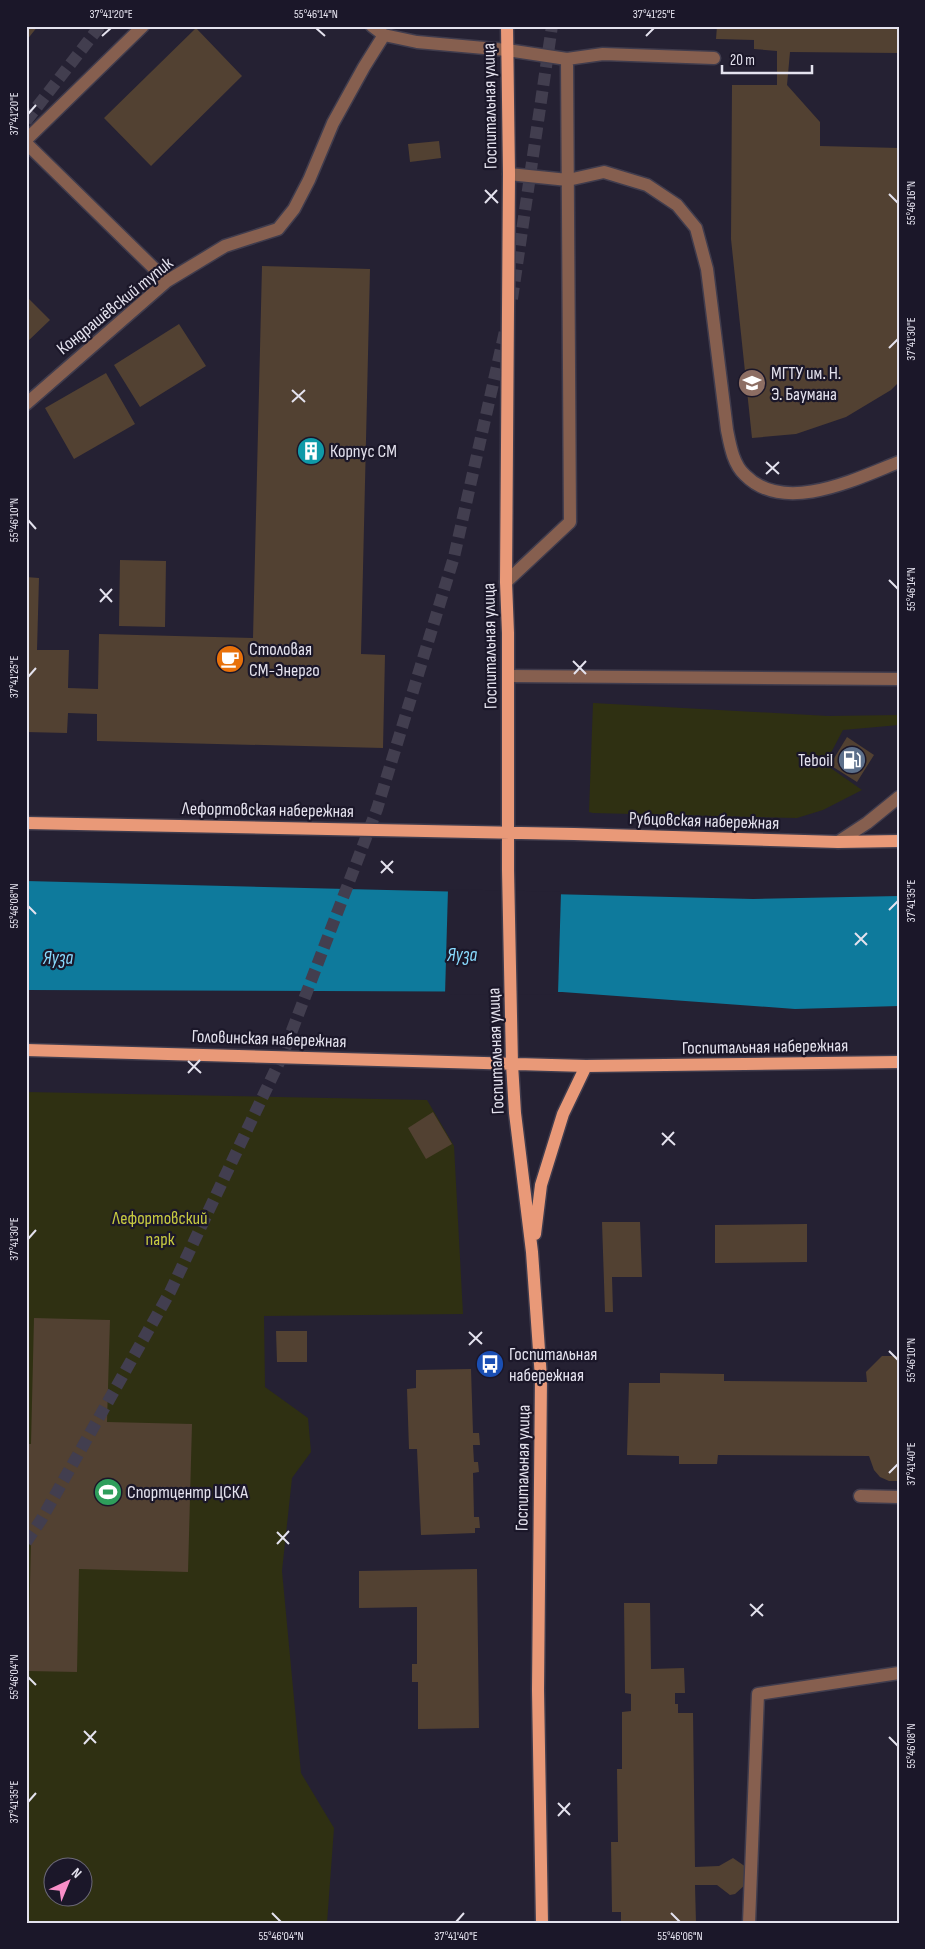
<svg xmlns="http://www.w3.org/2000/svg" width="925" height="1949" font-family="'Sofia Sans Condensed',sans-serif">
  <rect width="100%" height="100%" fill="#252133"/>
  <path fill="#2f3012" fill-rule="evenodd" d="M593 703 828 716 899 715V725L843 730 825 764 862 790 823 810 797 818 593 813 589 812Z
    M26 1092 427 1100 454 1146 463 1314 264 1316 265 1387 308 1418 311 1452 292 1478 282 1571 301 1773 334 1828 327 1923H26ZM52 1866H82V1896H52Z"/>
  <path fill="#0e7a9c" d="M26 881 753 899 899 896V1006L795 1009 562 992 26 990Z"/>
  <path fill="#252133" d="M448 889 561 892 558 994 445 995Z"/>
  <path fill="#524132" d="M26 26H38L26 41Z
    M717 26H899V53L790 52 787 85 820 122V146L899 148V382L891 390 846 417 796 434 752 438 731 239 732 85H777V51L754 49V40L716 39Z
    M196 28 242 76 151 166 104 118Z
    M439 141 441 158 410 162 408 144Z
    M262 266 370 269 361 654 385 655 383 748 97 741V714L68 713 67 733 26 732V577L39 578 37 650H69L68 688 98 689 99 634 253 638Z
    M26 296 50 320 26 343Z
    M179 324 206 366 140 407 114 365Z
    M106 373 135 424 74 459 45 408Z
    M120 560 166 561 165 627 119 626Z
    M847 737 874 755 857 782 830 765Z
    M433 1112 452 1144 426 1159 408 1128Z
    M602 1222H640L642 1277H612L613 1312H605Z
    M807 1224V1262L715 1263V1225Z
    M34 1318 110 1320 107 1422 192 1424 188 1572 79 1569 77 1672 28 1671 31 1541H26V1444H31Z
    M276 1331H307V1362H277Z
    M882 1356H899V1481H889L880 1477 874 1470 869 1456 718 1455 717 1464H679V1456L627 1455 629 1383H660V1373L724 1374V1381L867 1382 866 1372Z
    M471 1369 473 1433H479L480 1445H473L474 1462H478L479 1472 473 1473 474 1517H479L480 1528H475V1533L421 1535 417 1449H409L407 1389 416 1388V1370Z
    M477 1569 479 1728 418 1729V1682H412V1664H417V1607L359 1608V1571Z
    M624 1603H650L651 1669 684 1668 685 1693H675V1704H678V1713H693L695 1867 719 1866 733 1858 746 1867V1884L735 1894 730 1895 717 1885H695L696 1923H621V1912H612L611 1842H618L617 1769H622V1712L631 1711V1694L625 1693Z"/>
  <g fill="none" stroke-linecap="round" stroke-linejoin="round">
    <path stroke="#423e4f" stroke-width="12" stroke-dasharray="12 6" stroke-linecap="butt" d="M26 121 100 26
      M512 299 552 26
      M26 1542 41 1520 170 1292 283 1054 377 809 454 557 505 331"/>
    <defs>
      <path id="minor" d="M372 26 384 35 417 42 507 50 567 59 603 54 714 58
        M26 140 143 26
        M26 143 167 281
        M509 174 568 180 604 172 647 185 677 205 696 228 707 269 727 430C730 445 733 464 745 475 784 515 856 479 899 462
        M26 404 167 281 225 246 278 229 294 209 309 180 333 123 364 67 384 35
        M506 582 570 522 567 59
        M509 676 899 679
        M838 842 867 823 899 797
        M860 1496 899 1497
        M749 1923 758 1694 899 1673"/>
      <path id="major" d="M507 26 509 174 506 582 508 633V870L512 1064 515 1113 532 1252 541 1378 538 1690 542 1923
        M26 823 574 834 838 842 899 841
        M26 1050 586 1066 899 1062
        M535 1234 541 1185 563 1114 586 1066"/>
    </defs>
    <use href="#minor" stroke="#403c4d" stroke-width="15"/>
    <use href="#major" stroke="#403c4d" stroke-width="15"/>
    <use href="#minor" stroke="#865f4f" stroke-width="12"/>
    <use href="#major" stroke="#e99978" stroke-width="12"/>
  </g>
  <path fill="none" stroke="#e4e2ee" stroke-width="2" d="M316 28 325 36M102 36 111 28M646 36 654 28M28 114 36 105M485 190 498 203M889 194 898 203M485 203 497 190M889 348 898 339M292 390 305 402M292 402 305 390M766 462 779 474M766 474 779 462M28 520 36 529M889 580 898 589M100 589 112 602M100 602 112 589M573 661 586 674M574 674 586 661M28 677 36 668M381 861 393 873M381 873 393 861M28 906 36 914M889 910 898 901M855 933 867 945M855 945 867 933M188 1061 201 1073M188 1073 200 1060M662 1133 675 1145M662 1145 674 1132M28 1239 36 1230M469 1332 482 1344M469 1345 482 1332M889 1351 898 1360M889 1473 898 1464M277 1532 289 1544M277 1544 289 1531M750 1604 763 1616M751 1616 763 1604M28 1677 36 1685M84 1731 96 1743M889 1737 898 1746M84 1744 96 1731M28 1802 36 1793M558 1803 570 1815M558 1816 570 1803M272 1913 281 1922M671 1913 680 1922M456 1922 464 1913"/>
  <defs>
    <symbol id="university-disc" viewBox="-11 -11 22 22"><circle r="9.5" fill="#8d6e63" stroke="#1b1729"/><path d="M0-5L7-2L0 1L-7-2ZM-4 1L0 2.5L4 1V4Q0 6-4 4Z" fill="#fff"/></symbol>
    <symbol id="building-disc" viewBox="-11 -11 22 22"><circle r="9.5" fill="#0f9aa8" stroke="#1b1729"/><path d="M-4-6H4V6H1V3H-1V6H-4ZM-2.5-4.3h1.7v1.8h-1.7ZM.8-4.3h1.7v1.8H.8ZM-2.5-1h1.7V.8h-1.7ZM.8-1h1.7V.8H.8Z" fill="#fff"/></symbol>
    <symbol id="cafe-disc" viewBox="-11 -11 22 22"><circle r="9.5" fill="#e8710a" stroke="#1b1729"/><path d="M-5.5-4.5H6V0H3Q3 3.5 0 3.5H-2.5Q-5.5 3.5-5.5 0ZM3-3.2v2h1.7v-2ZM-6 4.5H4V6H-6Z" fill="#fff"/></symbol>
    <symbol id="fuel-disc" viewBox="-11 -11 22 22"><circle r="9.5" fill="#5c6f8a" stroke="#1b1729"/><path d="M-5.5-6h7V0h2V4h1.3V-2.5L3-4.5l.8-.8L6-3V5H2.5V1h-1V6h-7ZM-4.2-4.7v3.2H.2V-4.7Z" fill="#fff"/></symbol>
    <symbol id="bus-disc" viewBox="-11 -11 22 22"><circle r="9.5" fill="#1a4fb4" stroke="#1b1729"/><path d="M-5-6H5V4H4V6H2V4H-2V6H-4V4H-5ZM-3.5-4V0h7V-4ZM-3.5 1.2v1.5H-2V1.2ZM2 1.2v1.5H3.5V1.2Z" fill="#fff"/></symbol>
    <symbol id="stadium-disc" viewBox="-11 -11 22 22"><circle r="9.5" fill="#2e9e5b" stroke="#1b1729"/><path d="M0-5a6.5 5 0 1 0 0 10a6.5 5 0 1 0 0-10ZM-3.5-1.8h7v3.6h-7Z" fill="#fff"/></symbol>
  </defs>
  <g fill-rule="evenodd">
    <use href="#university-disc" x="736" y="367" width="32" height="32"/>
    <use href="#building-disc" x="295" y="435" width="32" height="32"/>
    <use href="#cafe-disc" x="214" y="643" width="32" height="32"/>
    <use href="#fuel-disc" x="836" y="744" width="32" height="32"/>
    <use href="#bus-disc" x="474" y="1348" width="32" height="32"/>
    <use href="#stadium-disc" x="92" y="1476" width="32" height="32"/>
  </g>
  <g text-anchor="middle" dominant-baseline="central" stroke-width="4.5" stroke-linejoin="round" paint-order="stroke">
    <g font-size="18" fill="#e4e2ee" stroke="#1b1729">
      <text transform="translate(490 106) rotate(-91)">Госпитальная улица</text>
      <text transform="translate(115 306) rotate(-39)">Кондрашёвский тупик</text>
      <text transform="translate(490 646) rotate(-91)">Госпитальная улица</text>
      <text transform="translate(268 810) rotate(1)">Лефортовская набережная</text>
      <text transform="translate(704 821) rotate(2)">Рубцовская набережная</text>
      <text transform="translate(269 1039) rotate(2)">Головинская набережная</text>
      <text transform="translate(765 1047) rotate(-1)">Госпитальная набережная</text>
      <text transform="translate(496 1051) rotate(-92)">Госпитальная улица</text>
      <text transform="translate(523 1468) rotate(-89)">Госпитальная улица</text>
    </g>
    <g font-size="18" fill="#e4e2ee" stroke="#1b1729" text-anchor="start">
      <text x="771" y="373">МГТУ им. Н.<tspan x="771" dy="21">Э. Баумана</tspan></text>
      <text x="330" y="451">Корпус СМ</text>
      <text x="249" y="649">Столовая<tspan x="249" dy="21">СМ-Энерго</tspan></text>
      <text x="833" y="760" text-anchor="end">Teboil</text>
      <text x="509" y="1354">Госпитальная<tspan x="509" dy="21">набережная</tspan></text>
      <text x="127" y="1492">Спортцентр ЦСКА</text>
    </g>
    <g font-size="18" fill="#c8cb40" stroke="#1b1729">
      <text x="160" y="1218">Лефортовский<tspan x="160" dy="21">парк</tspan></text>
    </g>
    <g font-size="19" font-style="italic" fill="#88dafd" stroke="#1b1729">
      <text x="462" y="955">Яуза</text>
      <text x="58" y="958">Яуза</text>
    </g>
  </g>
  <rect width="925" height="1949" fill="none" stroke="#1b1729" stroke-width="55"/>
  <g transform="translate(68 1882) rotate(44)"><circle r="24" fill="#1b1729" stroke="#6b6878"/>
  <path d="M0-4L9 19L0 12L-9 19Z" fill="#f98fc8"/>
  <text y="-8" font-size="14" font-weight="bold" text-anchor="middle" fill="#e4e2ee">N</text>
  </g>
  <path d="M722 65v8h90v-8" fill="none" stroke="#e4e2ee" stroke-width="2.5"/>
  <text x="730" y="65" font-size="15" fill="#e4e2ee" stroke="#1b1729" stroke-width="4" paint-order="stroke">20 m</text>
  <rect x="28" y="28" width="870" height="1894" fill="none" stroke="#e4e2ee" stroke-width="2"/>
  <g font-size="12" text-anchor="middle" fill="#e4e2ee">
    <text x="111" y="18">37°41'20"E</text>
    <text x="316" y="18">55°46'14"N</text>
    <text x="654" y="18">37°41'25"E</text>
    <text transform="translate(14 114) rotate(-90)" y="4">37°41'20"E</text>
    <text transform="translate(911 203) rotate(-90)" y="4">55°46'16"N</text>
    <text transform="translate(911 339) rotate(-90)" y="4">37°41'30"E</text>
    <text transform="translate(14 520) rotate(-90)" y="4">55°46'10"N</text>
    <text transform="translate(911 589) rotate(-90)" y="4">55°46'14"N</text>
    <text transform="translate(14 677) rotate(-90)" y="4">37°41'25"E</text>
    <text transform="translate(911 901) rotate(-90)" y="4">37°41'35"E</text>
    <text transform="translate(14 906) rotate(-90)" y="4">55°46'08"N</text>
    <text transform="translate(14 1239) rotate(-90)" y="4">37°41'30"E</text>
    <text transform="translate(911 1360) rotate(-90)" y="4">55°46'10"N</text>
    <text transform="translate(911 1464) rotate(-90)" y="4">37°41'40"E</text>
    <text transform="translate(14 1677) rotate(-90)" y="4">55°46'04"N</text>
    <text transform="translate(911 1746) rotate(-90)" y="4">55°46'08"N</text>
    <text transform="translate(14 1802) rotate(-90)" y="4">37°41'35"E</text>
    <text x="281" y="1940">55°46'04"N</text>
    <text x="456" y="1940">37°41'40"E</text>
    <text x="680" y="1940">55°46'06"N</text>
  </g>
</svg>
